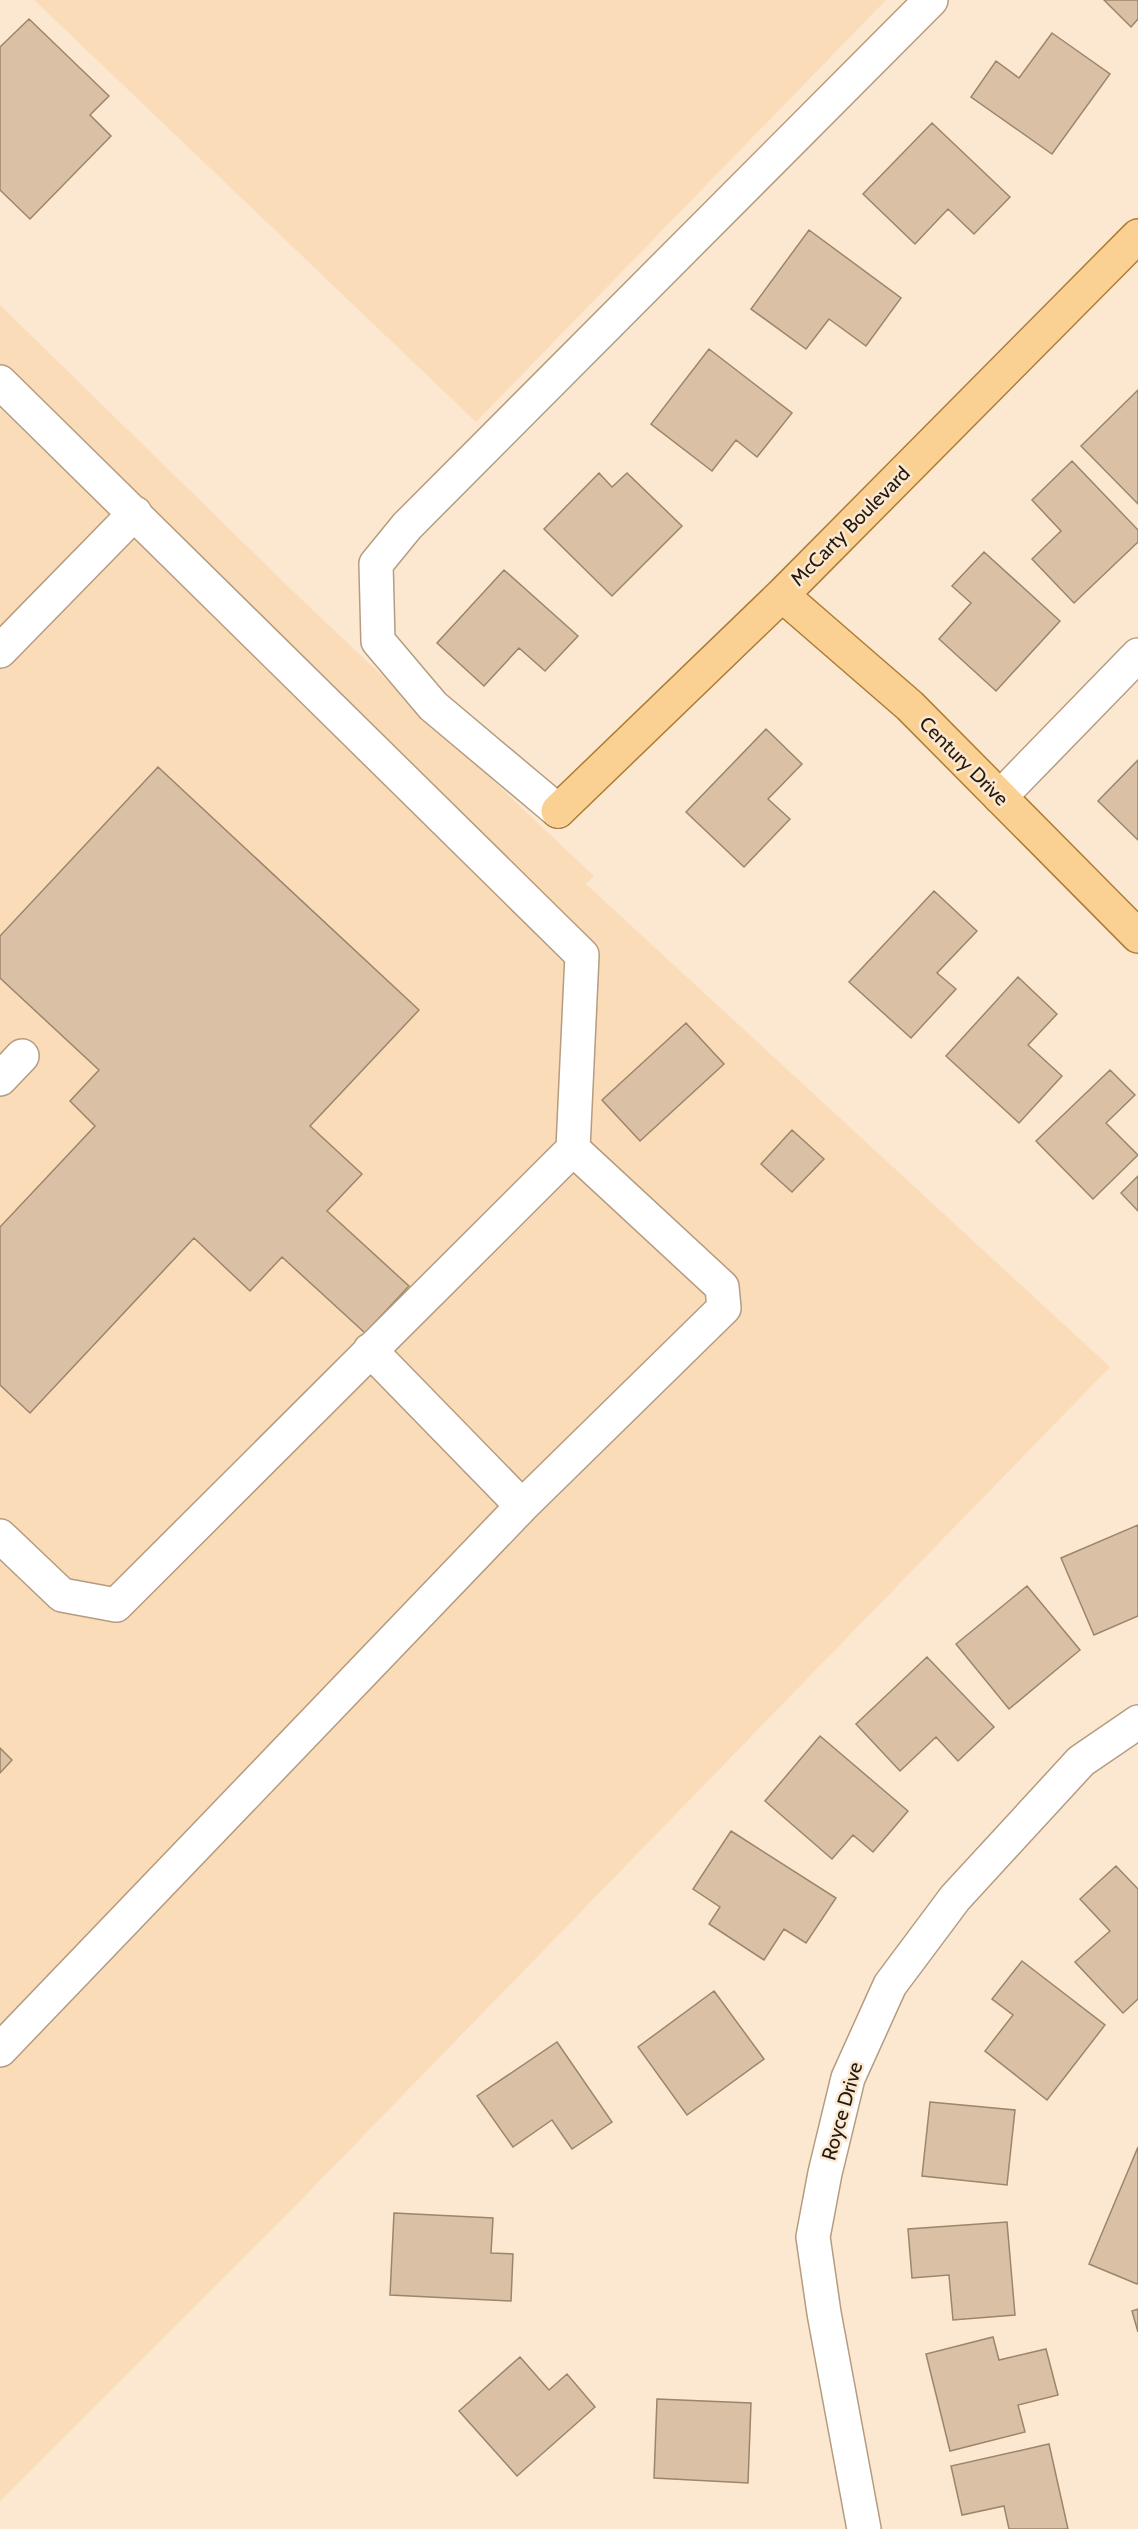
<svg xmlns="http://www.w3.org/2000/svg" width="1138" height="2529" font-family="Cabin,sans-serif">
  <rect width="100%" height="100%" fill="#fce8d1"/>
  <path fill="#fbdcb9" d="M34 0H886L476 422Z
    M0 305 299 597 594 876 586 884 1110 1367 303 2198 0 2501Z"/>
  <path fill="#dac1a5" stroke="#9c856a" stroke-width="1.5" d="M1104 0H1138V19L1131 27Z
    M29 19 109 96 90 115 111 136 30 219 0 190V47Z
    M1052 33 1110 74 1052 154 971 97 996 61 1019 78Z
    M932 123 1010 197 974 234 948 209 915 244 863 194Z
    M809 230 901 298 866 346 829 319 806 349 751 309Z
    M709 349 792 413 757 457 736 440 712 471 651 424Z
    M1138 390V504L1081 446Z
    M1072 461 1138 530V542L1074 603 1032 559 1061 531 1032 500Z
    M599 473 612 487 627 473 682 526 612 596 544 529Z
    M984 552 1060 621 996 691 939 639 971 603 952 586Z
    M504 570 578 636 545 671 519 648 484 686 437 643Z
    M766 729 802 764 768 799 790 819 744 867 686 812Z
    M1138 760V840L1098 801Z
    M158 767 419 1010 310 1126 362 1174 327 1211 409 1286 365 1333 282 1257 250 1291 194 1238 30 1413 0 1385V1227L95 1126 70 1101 99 1070 0 978V936Z
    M934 891 977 931 937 973 956 989 911 1038 849 982Z
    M1018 977 1057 1014 1028 1045 1062 1076 1019 1123 946 1056Z
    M686 1023 724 1064 640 1141 602 1100Z
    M1110 1070 1135 1095 1106 1123 1138 1155 1093 1199 1036 1141Z
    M792 1130 824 1159 792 1192 761 1164Z
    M1138 1176V1211L1121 1193Z
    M1138 1525V1616L1094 1635 1061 1558Z
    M1027 1586 1080 1650 1009 1709 956 1644Z
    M927 1657 994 1727 958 1761 936 1737 900 1771 856 1724Z
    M820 1736 908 1811 873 1852 853 1835 832 1859 765 1801Z
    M0 1748 12 1760 0 1773Z
    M731 1831 836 1898 806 1943 784 1929 764 1960 709 1924 720 1907 693 1889Z
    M1116 1866 1138 1889V1999L1123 2013 1075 1962 1110 1931 1080 1899Z
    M1022 1961 1105 2025 1047 2100 985 2051 1013 2015 992 1999Z
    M714 1991 764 2059 687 2115 638 2047Z
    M557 2042 612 2122 572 2149 552 2120 513 2147 477 2096Z
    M930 2102 1015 2110 1007 2185 922 2176Z
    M1138 2147V2282L1137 2284 1089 2264Z
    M394 2213 493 2218 491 2253 513 2254 511 2301 390 2295Z
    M1007 2222 1015 2315 953 2320 949 2275 912 2278 908 2229Z
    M1138 2309V2332L1132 2311Z
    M993 2337 999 2360 1046 2349 1058 2395 1018 2405 1025 2432 950 2451 926 2354Z
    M520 2357 549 2390 567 2374 595 2407 517 2476 459 2411Z
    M657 2399 751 2403 748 2483 654 2478Z
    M1049 2444 1068 2529H1009L1004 2506 962 2515 951 2466Z"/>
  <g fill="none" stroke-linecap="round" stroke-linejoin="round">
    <defs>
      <path id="minor" d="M0 382 582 955 573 1149 116 1605 62 1595 0 1536
        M0 651 135 513
        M1000 797 1138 655
        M558 811 433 706 378 641 376 564 407 526 931 0
        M0 1079 22 1056
        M522 1506 724 1308 722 1287 573 1149
        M0 2050 522 1506 370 1350
        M864 2529 824 2313 813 2237 825 2173 848 2078 890 1985 955 1898 1081 1761 1138 1722"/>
      <path id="major" d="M782 595 910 706 1138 936
        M558 811 782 595 1138 236"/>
    </defs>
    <use href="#minor" stroke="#b49c80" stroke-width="36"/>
    <use href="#major" stroke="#ac7c35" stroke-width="36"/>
    <use href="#minor" stroke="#fff" stroke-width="33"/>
    <use href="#major" stroke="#fad192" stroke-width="33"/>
  </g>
  <g text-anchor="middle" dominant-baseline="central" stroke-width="5" stroke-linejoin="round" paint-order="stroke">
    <g font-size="20" fill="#22190f" stroke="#fce8d1">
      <text transform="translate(850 526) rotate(-45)">McCarty Boulevard</text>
      <text transform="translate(964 761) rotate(45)">Century Drive</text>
      <text transform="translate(842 2111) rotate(-74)">Royce Drive</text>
    </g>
  </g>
</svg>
